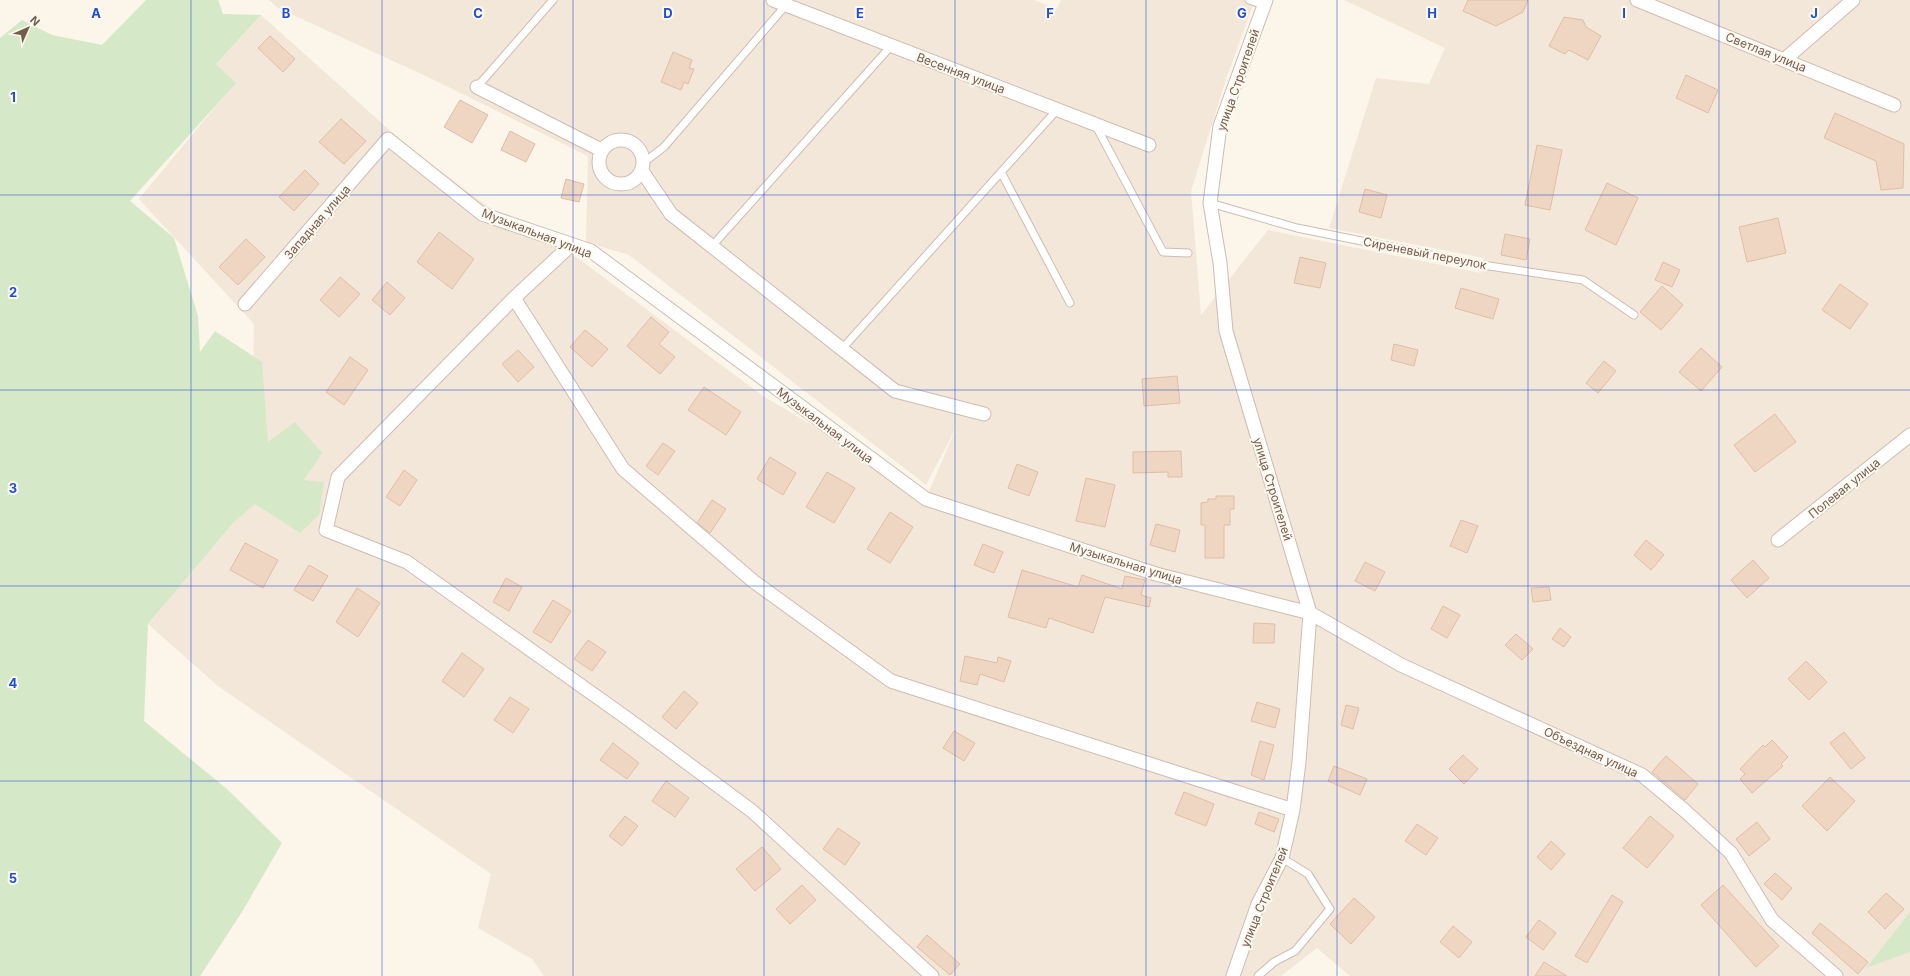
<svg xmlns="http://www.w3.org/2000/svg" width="1910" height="976" font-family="Inter,sans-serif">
  <rect width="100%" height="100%" fill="#fbf5ea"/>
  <path fill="#f3e7d9" d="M269 0H1034L1057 9 1061 0H1255L1227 76 1191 191 1201 315 1268 230 1481 273 1484 258 1329 228 1376 78 1429 84 1445 48 1344 0H1910V912L1867 967 1910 952V976H1350L1317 948 1281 976H544L532 959 478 928 491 874 218 686 148 624 234 522 251 485 254 324 139 199 235 83 216 64 261 15 405 144 487 206 579 259 763 396 928 494 957 426 926 485 629 255 586 242 588 156 430 78 278 8Z"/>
  <path fill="#d5e9c8" d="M146 0H218L223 14 261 15 216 64 236 83 130 201 174 238 198 316 200 352 215 331 262 362 268 442 295 422 322 453 304 480 324 482 319 515 300 533 255 504 234 522 148 624 144 721 227 789 282 843 242 912 200 976H0V38L22 20 52 35 102 45Z
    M1910 912V952L1866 968Z"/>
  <path fill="#efd6c3" stroke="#e1bda4" d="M1468 0H1528L1523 12 1496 26 1463 11Z
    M1564 17 1583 20 1586 27 1601 36 1588 60 1569 50 1565 54 1549 46Z
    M270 36 295 59 283 72 258 48Z
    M673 52 692 60 689 68 694 69 688 84 684 82 681 90 661 82Z
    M1686 75 1718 90 1708 113 1676 98Z
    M460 100 488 115 472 143 444 127Z
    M1835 113 1904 144 1903 188 1881 190 1876 161 1824 138Z
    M341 119 366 141 344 164 319 142Z
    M510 131 535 144 526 162 501 150Z
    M1537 145 1562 150 1550 210 1525 205Z
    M305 170 319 184 294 211 279 197Z
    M566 179 584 184 579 202 561 198Z
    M1607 183 1638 198 1616 245 1585 230Z
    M1365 189 1387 195 1381 218 1359 212Z
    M1778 218 1786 253 1747 262 1739 227Z
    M439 232 474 259 452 289 417 262Z
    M1505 234 1530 239 1526 260 1501 255Z
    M246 239 265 257 238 285 219 267Z
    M1300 257 1326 263 1320 288 1294 283Z
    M1663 262 1680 270 1672 287 1655 280Z
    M340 277 360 294 339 317 320 300Z
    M387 282 405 298 390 315 372 300Z
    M1840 284 1868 304 1850 329 1822 310Z
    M1662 286 1683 305 1661 330 1640 312Z
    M1461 288 1499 299 1493 319 1455 308Z
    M651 317 669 332 659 344 675 357 660 374 627 346Z
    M585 330 608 349 592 367 570 347Z
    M1394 344 1418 350 1414 366 1391 360Z
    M1701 348 1722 367 1701 391 1679 372Z
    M518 350 534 367 518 382 502 364Z
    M350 357 368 370 344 405 326 392Z
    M1604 361 1616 371 1598 393 1586 383Z
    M1177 376 1180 403 1144 406 1142 379Z
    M704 387 741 412 726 435 688 410Z
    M1775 414 1796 442 1755 472 1734 445Z
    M663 443 675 451 658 475 646 466Z
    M1181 451 1182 477H1168V472L1133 473V452Z
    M770 457 796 473 783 495 757 479Z
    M1017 464 1038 472 1029 496 1008 488Z
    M404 470 417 480 400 506 386 497Z
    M827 472 855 488 834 523 806 507Z
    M1086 478 1115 485 1105 527 1076 521Z
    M1216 496H1234V509H1230V525H1224V558H1205V525H1201V503L1208 502V499H1216Z
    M712 500 726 509 710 533 697 523Z
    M890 512 913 527 890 563 867 549Z
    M1461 520 1478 526 1467 553 1450 546Z
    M1156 524 1180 530 1175 552 1150 545Z
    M1646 540 1664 555 1651 570 1634 555Z
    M245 543 278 560 263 588 230 570Z
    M983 544 1003 552 994 573 974 565Z
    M1753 560 1769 578 1747 598 1731 580Z
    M1365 562 1385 572 1375 591 1355 581Z
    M309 565 328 576 313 601 294 590Z
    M1022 570 1078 587 1082 575 1122 589 1125 576 1145 580 1141 595 1151 598 1149 607 1105 597 1093 633 1049 618 1046 628 1008 617Z
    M506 578 522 587 509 611 493 602Z
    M1549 587 1551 600 1533 602 1531 588Z
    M357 588 380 603 358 637 336 622Z
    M553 600 571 611 551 643 533 632Z
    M1443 606 1460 615 1447 638 1431 629Z
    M1254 623 1275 624 1274 643H1253Z
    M1560 628 1571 637 1564 647 1552 639Z
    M1516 634 1533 649 1522 660 1505 645Z
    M588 640 606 652 592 671 574 659Z
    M462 653 484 669 464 697 442 681Z
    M965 656 997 663 998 657 1011 661 1004 682 980 674 977 685 960 681Z
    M1806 661 1827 682 1809 700 1788 679Z
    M684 691 698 703 676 729 662 717Z
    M510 697 529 709 513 733 494 720Z
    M1257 702 1280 709 1275 728 1251 721Z
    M1346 705 1359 708 1353 729 1341 725Z
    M954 731 975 743 964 761 943 748Z
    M1844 732 1865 758 1851 769 1830 743Z
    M1772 740 1788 757 1781 764 1783 766 1752 793 1740 779 1745 774 1740 769 1763 745 1765 747Z
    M1260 741 1274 745 1264 780 1251 775Z
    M613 743 639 763 627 779 600 760Z
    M1463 755 1478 769 1464 784 1449 769Z
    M1666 756 1698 784 1685 800 1652 772Z
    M1334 766 1367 779 1360 795 1328 781Z
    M1830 777 1855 801 1827 831 1802 806Z
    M666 781 689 798 675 817 652 801Z
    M1184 792 1214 804 1206 826 1175 814Z
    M1259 812 1279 819 1274 832 1255 824Z
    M625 816 638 826 622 846 609 836Z
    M1650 816 1674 836 1647 868 1623 848Z
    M1757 822 1770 839 1749 856 1736 839Z
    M1417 824 1438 838 1426 855 1405 841Z
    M838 828 860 843 845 865 823 849Z
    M1551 841 1565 854 1551 870 1537 857Z
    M762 847 781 869 755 891 736 869Z
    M1775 873 1792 888 1782 900 1764 884Z
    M802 885 816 900 790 924 776 909Z
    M1723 885 1779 946 1756 967 1701 905Z
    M1886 893 1904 909 1885 929 1868 912Z
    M1612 895 1623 902 1587 963 1575 956Z
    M1354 898 1375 917 1351 944 1330 924Z
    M1539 920 1556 933 1543 950 1526 937Z
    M1820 923 1868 962 1858 974 1812 933Z
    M1453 926 1472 942 1459 958 1440 942Z
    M927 935 960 964 950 975 917 947Z
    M1544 962 1567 976H1535Z"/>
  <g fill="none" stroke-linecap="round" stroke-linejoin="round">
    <defs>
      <path id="service" d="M1249 0 1264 5
        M477 87 553 0
        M1095 124 1163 252 1188 253
        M643 163 664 147 786 5
        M1001 172 1070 303
        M1210 203 1297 228 1476 264 1583 280 1634 315
        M712 246 891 46
        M841 350 1057 110
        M1258 976 1274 962 1295 951 1330 909 1308 874 1282 858"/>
      <path id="minor" d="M773 0 1149 145
        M1637 0 1894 105
        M1784 60 1853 0
        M477 87 601 150
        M599 162a22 22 0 1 1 44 0a22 22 0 1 1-44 0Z
        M642 171 671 214 895 391 984 414
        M571 245 514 298 338 477 326 530 407 562 628 719 752 811 932 976
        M514 298 623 469 753 581 891 681 1293 810
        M245 304 388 139 482 214 591 251 926 499 1156 574 1310 613 1401 665 1642 775 1684 810 1731 853 1772 920 1836 976
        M1778 540 1910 435
        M1233 976 1258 904 1282 858 1293 810 1299 762 1310 613 1226 331 1220 263 1210 203 1220 126 1266 0"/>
    </defs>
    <use href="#service" stroke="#cdbdb0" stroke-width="9"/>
    <use href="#minor" stroke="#cdbdb0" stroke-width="15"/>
    <use href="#service" stroke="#fff" stroke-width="7"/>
    <use href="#minor" stroke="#fff" stroke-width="13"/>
  </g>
  <path fill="none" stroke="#1d4ed8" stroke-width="1" stroke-opacity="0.55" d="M191 0V976M382 0V976M573 0V976M764 0V976M955 0V976M1146 0V976M1337 0V976M1528 0V976M1719 0V976M0 195H1910M0 390H1910M0 586H1910M0 781H1910"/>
  <g text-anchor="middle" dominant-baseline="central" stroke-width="4" stroke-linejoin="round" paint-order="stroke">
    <g font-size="12" fill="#755d4e" stroke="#fef9f0">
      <text transform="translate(1766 52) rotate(22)">Светлая улица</text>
      <text transform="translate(961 73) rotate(21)">Весенняя улица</text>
      <text transform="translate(1238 80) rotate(-71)">улица Строителей</text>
      <text transform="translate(317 222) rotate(-49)">Западная улица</text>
      <text transform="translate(537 233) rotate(21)">Музыкальная улица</text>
      <text transform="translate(1425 253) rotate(11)">Сиреневый переулок</text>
      <text transform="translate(825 425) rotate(37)">Музыкальная улица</text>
      <text transform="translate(1844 488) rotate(-39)">Полевая улица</text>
      <text transform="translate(1273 489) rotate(73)">улица Строителей</text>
      <text transform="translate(1126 563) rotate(17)">Музыкальная улица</text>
      <text transform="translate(1591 752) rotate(25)">Объездная улица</text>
      <text transform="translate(1264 897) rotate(-68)">улица Строителей</text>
    </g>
  </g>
  <g font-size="13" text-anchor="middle" font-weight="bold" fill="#1d4ed8" stroke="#fef9f0" stroke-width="4" stroke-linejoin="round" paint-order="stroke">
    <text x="96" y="18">A</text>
    <text x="286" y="18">B</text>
    <text x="478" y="18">C</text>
    <text x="668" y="18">D</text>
    <text x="860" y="18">E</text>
    <text x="1050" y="18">F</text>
    <text x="1242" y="18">G</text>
    <text x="1432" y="18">H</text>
    <text x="1624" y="18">I</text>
    <text x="1814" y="18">J</text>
    <text x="13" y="102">1</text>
    <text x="13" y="297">2</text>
    <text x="13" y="493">3</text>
    <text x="13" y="688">4</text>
    <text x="13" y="883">5</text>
  </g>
  <g transform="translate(28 28) rotate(45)" stroke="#fef9f0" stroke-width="3" paint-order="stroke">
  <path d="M0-3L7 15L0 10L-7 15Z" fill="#755d4e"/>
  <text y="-6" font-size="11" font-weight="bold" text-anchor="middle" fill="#755d4e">N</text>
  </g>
</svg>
